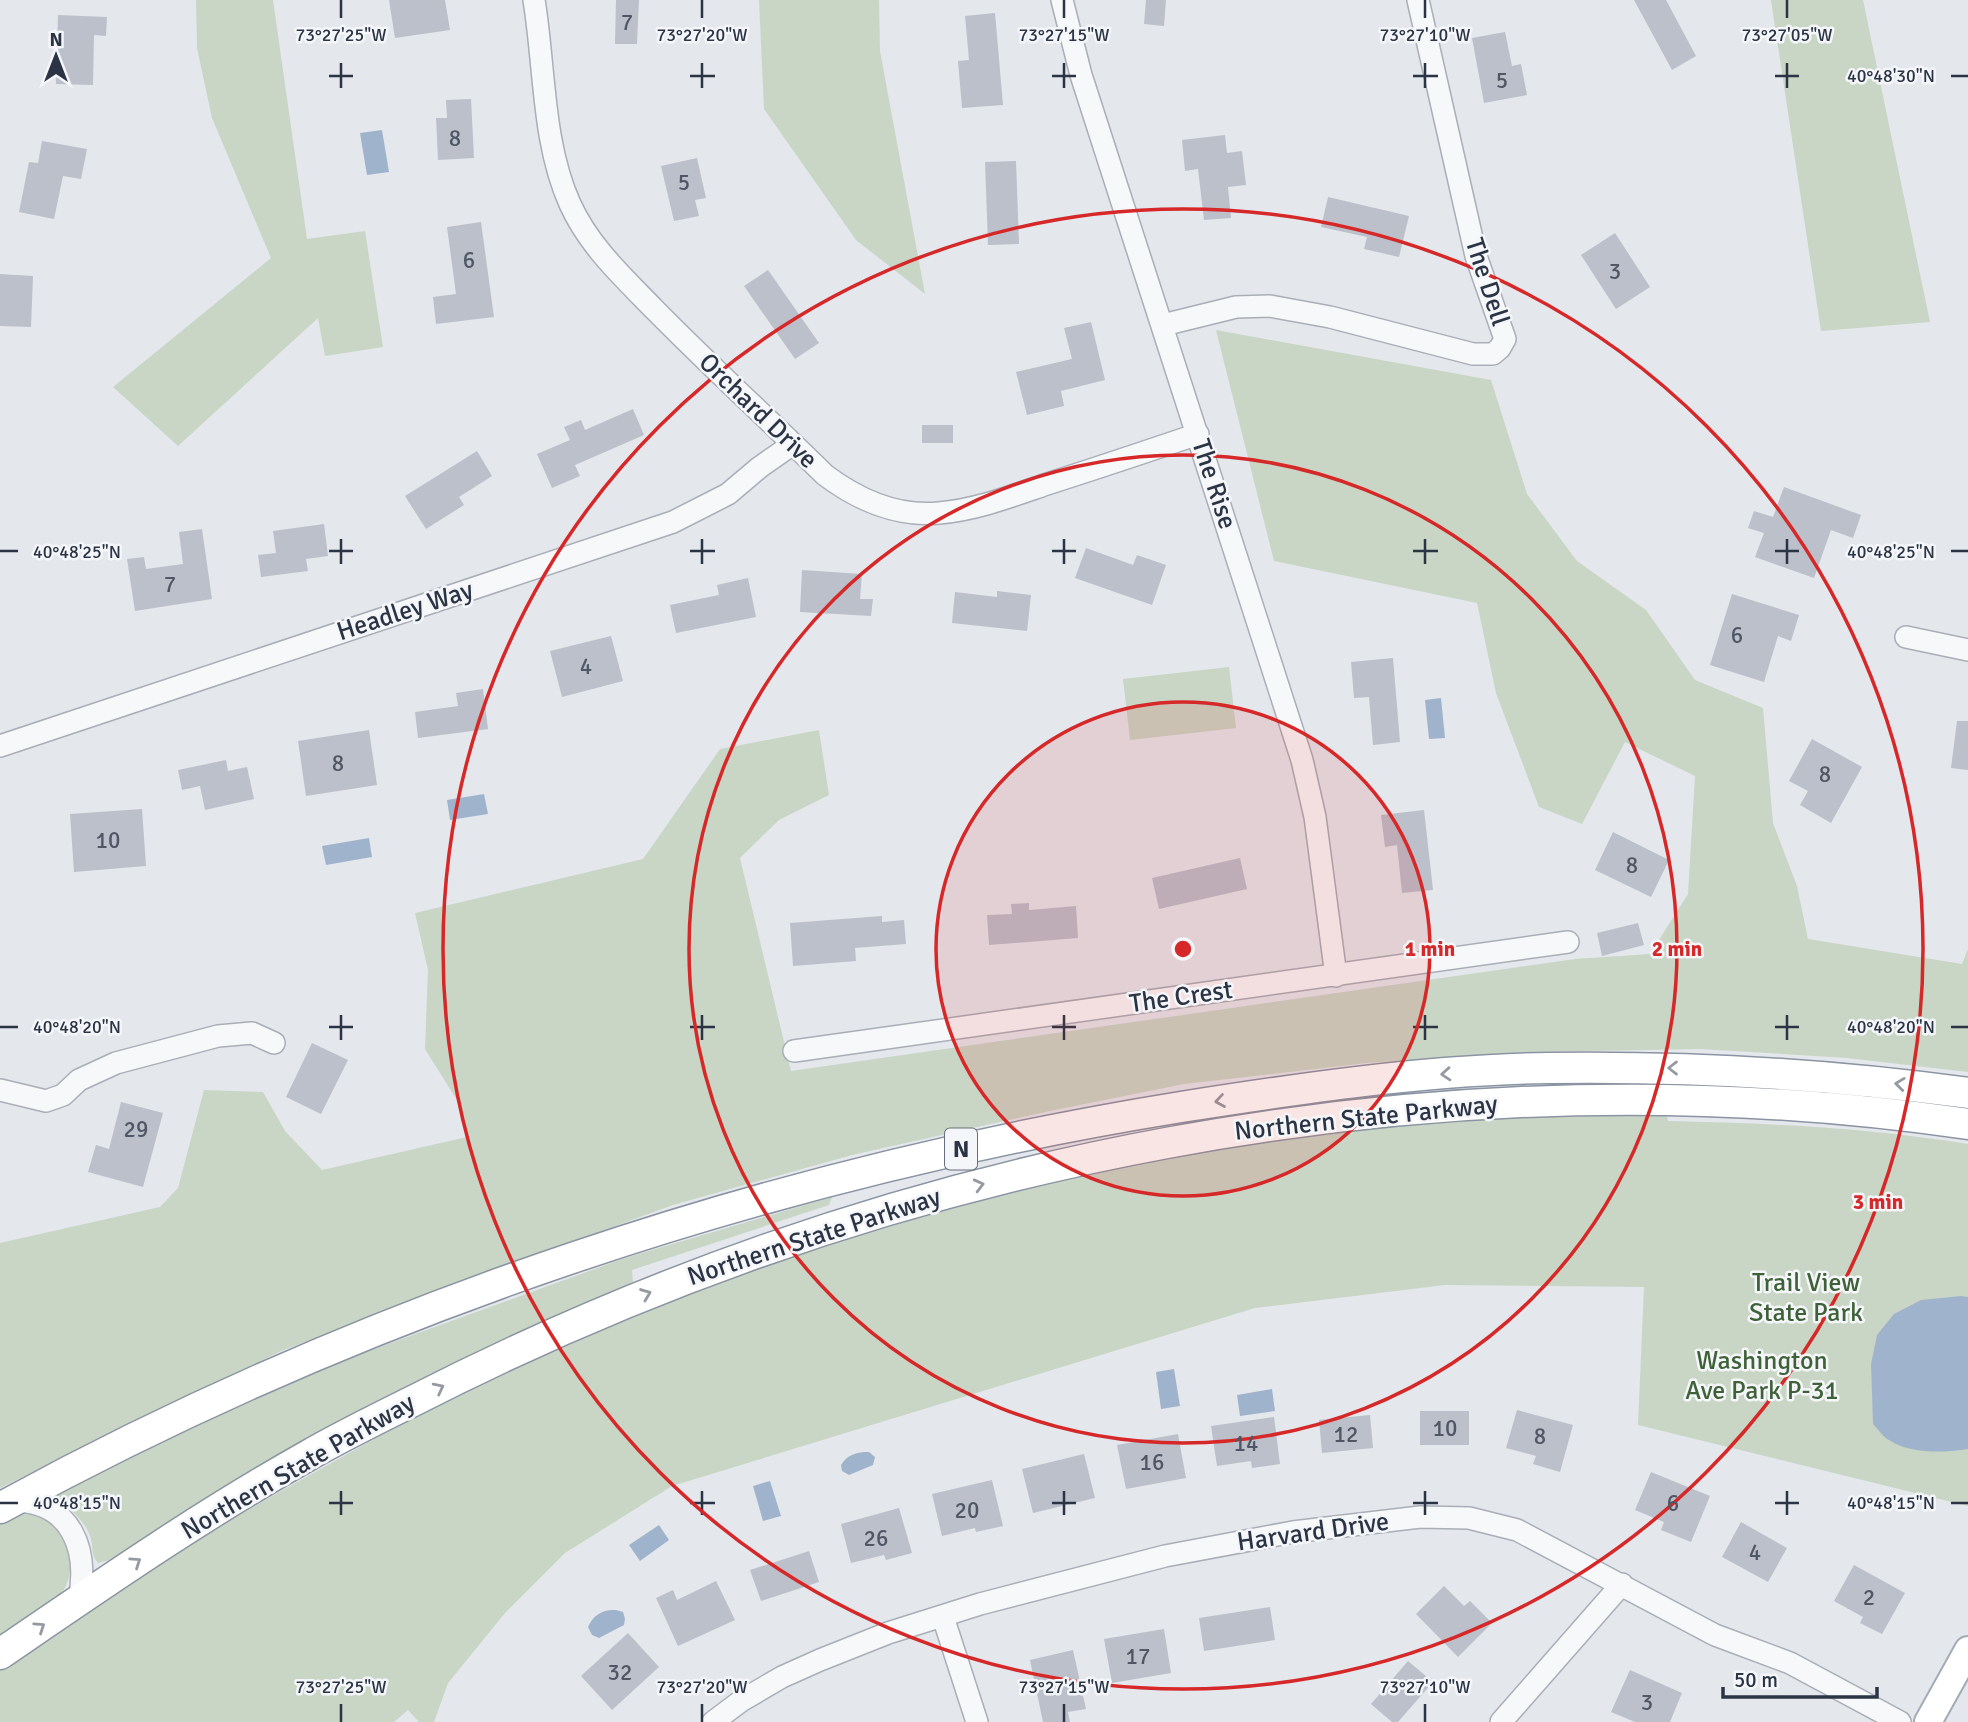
<svg xmlns="http://www.w3.org/2000/svg" width="1968" height="1722" font-family="Signika,sans-serif">
  <rect width="100%" height="100%" fill="#e4e7ec"/>
  <path fill="#c9d6c5" d="M196 0H273L307 239 365 231 383 347 325 356 318 318 178 446 113 387 271 258 212 118 197 48Z
    M759 0H879L880 51 925 294 856 240 764 109Z
    M1771 0H1863L1930 322 1821 331Z
    M1216 330 1491 380 1527 494 1577 561 1646 610 1695 680 1763 708 1773 823 1797 886 1808 939 1962 964 1968 949V1072L1847 1058 1701 1049 1528 1052 1367 1063 1184 1084 1050 1111 852 1155 673 1205 507 1265 281 1351 0 1488V1243L160 1207 178 1188 204 1090 263 1092 285 1131 322 1170 467 1137 460 1105 425 1049 428 970 415 913 643 859 720 749 819 730 829 795 779 820 740 858 791 1071 1575 959 1650 954 1688 894 1695 776 1625 742 1582 824 1539 807 1496 693 1477 603 1274 561Z
    M1229 667 1236 728 1130 740 1123 679Z
    M1566 1111 1567 1117 1666 1111 1668 1121C1769 1123 1868 1128 1968 1144V1506L1638 1425 1644 1287 1445 1285 1255 1308 672 1486 565 1553 505 1613 448 1683 434 1722H419L408 1710 394 1722H0V1669L226 1522 399 1425 509 1370 617 1322 800 1250 992 1194 1221 1143 1408 1124Z
    M832 1197 829 1205 632 1270 633 1282 342 1419 232 1484 113 1559 98 1563C90 1554 94 1546 90 1536 85 1521 70 1509 58 1499L57 1491 65 1483 316 1370 625 1258Z
    M9 1514C17 1514 29 1512 37 1515 69 1527 81 1571 59 1597 48 1609 15 1627 0 1637V1518Z"/>
  <path fill="#9fb4cc" d="M382 130 389 172 367 175 360 133Z
    M1441 698 1445 738 1429 739 1425 700Z
    M484 794 488 814 450 820 447 800Z
    M369 838 372 857 326 865 322 846Z
    M1961 1296 1968 1297V1449C1945 1453 1909 1454 1889 1440 1883 1437 1878 1429 1873 1424L1871 1364 1877 1335 1894 1314 1921 1300Z
    M1174 1369 1180 1406 1161 1409 1156 1372Z
    M1272 1389 1275 1411 1240 1416 1237 1395Z
    M869 1452 875 1457 873 1465 849 1475 842 1471 841 1465C848 1454 857 1452 869 1452Z
    M770 1481 781 1516 763 1521 753 1486Z
    M659 1525 669 1540 640 1561 629 1545Z
    M616 1610 623 1612 625 1619 624 1625 599 1638 592 1635 588 1627C593 1615 603 1609 616 1610Z"/>
  <path fill="#bbc0ca" d="M389 0H445L450 30 395 38Z
    M616 0H639L637 44H615Z
    M1146 0H1166L1164 26 1144 24Z
    M1634 0H1666L1696 56 1672 70Z
    M995 13 1003 105 962 108 958 61 969 60 965 16Z
    M58 15 107 17 106 36 94 35 93 85 56 84Z
    M1505 32 1512 66 1521 64 1527 95 1484 103 1472 38Z
    M471 99 474 158 438 160 436 118H447L446 100Z
    M1225 135 1227 153 1242 151 1246 185 1228 187 1231 218 1204 220 1198 169 1185 171 1182 140Z
    M42 141 87 149 81 179 63 176 54 219 19 212 29 162 38 163Z
    M697 158 706 198 695 200 699 216 674 221 661 166Z
    M1016 161 1019 244 988 245 985 162Z
    M1328 197 1409 216 1399 257 1364 249 1367 237 1321 227Z
    M481 222 494 317 436 324 433 297 456 294 447 227Z
    M1615 233 1650 287 1616 309 1581 255Z
    M768 270 819 343 795 359 744 286Z
    M0 274 33 276 31 327 0 326Z
    M1091 322 1105 380 1061 391 1064 406 1027 415 1016 372 1072 359 1064 328Z
    M633 409 644 435 575 465 580 476 552 488 537 454 570 440 564 427 581 420 585 430Z
    M922 425H953V443H922Z
    M477 451 492 476 459 497 464 505 426 529 405 496Z
    M1784 487 1861 515 1853 538 1831 530 1814 578 1755 557 1764 533 1748 528 1754 511 1773 517Z
    M324 524 328 556 306 559 308 571 261 577 258 555 276 553 273 531Z
    M202 529 212 599 135 611 127 559 144 557 146 569 183 564 179 532Z
    M1086 548 1133 565 1137 555 1166 565 1152 605 1075 578Z
    M802 570 862 574 860 599H873L871 616 800 612Z
    M748 578 756 617 676 633 670 605 719 595 717 585Z
    M997 591 1031 595 1027 631 952 623 955 592 997 597Z
    M1732 594 1799 615 1791 641 1778 636 1764 682 1710 665Z
    M611 636 623 681 562 697 550 651Z
    M1393 658 1400 742 1373 745 1369 697 1354 698 1351 662Z
    M483 689 488 729 418 738 415 712 458 706 456 693Z
    M1957 721H1968V770L1951 768Z
    M369 730 377 785 306 796 298 741Z
    M1812 739 1862 767 1831 823 1800 805 1808 791 1789 781Z
    M226 760 228 771 247 767 254 799 205 810 200 786 182 790 178 770Z
    M142 809 146 866 74 872 70 814Z
    M1424 810 1433 890 1402 893 1397 845 1385 847 1381 815Z
    M1613 832 1669 860 1651 897 1595 870Z
    M1240 858 1247 889 1159 909 1152 878Z
    M1029 903V910L1076 906 1078 938 989 945 987 915 1012 914 1011 904Z
    M882 916V922L904 920 906 944 855 948 856 961 793 966 790 923Z
    M1638 923 1644 945 1602 956 1597 933Z
    M312 1043 348 1060 321 1114 286 1097Z
    M121 1102 163 1113 143 1187 88 1172 96 1145 109 1149Z
    M1517 1410 1573 1425 1560 1472 1533 1464 1536 1456 1506 1448Z
    M1420 1411H1469V1445H1420Z
    M1370 1415 1373 1448 1322 1453 1319 1420Z
    M1274 1417 1280 1464 1252 1468 1251 1461 1217 1466 1211 1426Z
    M1178 1434 1186 1478 1126 1489 1117 1445Z
    M1084 1454 1095 1498 1033 1513 1022 1469Z
    M1651 1472 1710 1496 1691 1542 1661 1530 1664 1522 1635 1510Z
    M992 1480 1003 1526 976 1532 975 1528 942 1536 932 1494Z
    M899 1508 912 1553 886 1560 884 1555 851 1563 841 1524Z
    M1741 1522 1787 1548 1768 1582 1722 1557Z
    M809 1551 819 1582 761 1601 750 1570Z
    M1854 1565 1905 1593 1882 1634 1860 1623 1863 1617 1834 1601Z
    M716 1581 735 1620 678 1646 656 1598 673 1590 677 1600Z
    M1444 1586 1464 1606 1470 1601 1492 1623 1458 1657 1416 1614Z
    M1270 1607 1275 1640 1204 1651 1199 1618Z
    M1164 1629 1171 1673 1112 1683 1104 1639Z
    M628 1633 659 1667 612 1710 581 1676Z
    M1073 1650 1086 1709 1068 1712 1070 1722H1043L1030 1660Z
    M1408 1661 1433 1682 1398 1722H1392L1371 1704Z
    M1630 1670 1682 1693 1670 1722H1635L1611 1712Z"/>
  <g fill="none" stroke-linecap="round" stroke-linejoin="round">
    <defs>
      <path id="minor" d="M534 0C545 67 542 142 570 204 589 246 622 276 653 308 709 365 768 419 825 475 857 499 897 517 939 513 976 510 1012 496 1047 484 1097 468 1148 451 1198 434
        M1062 0 1081 75 1302 760 1315 817 1336 976
        M1163 325 1236 307 1270 306 1330 317 1473 354H1493L1500 348 1505 339 1476 256 1418 0
        M1906 637 1968 650
        M0 746 673 522 728 494 760 467 793 444
        M794 1051 1568 942
        M0 1090 46 1101 63 1095 79 1080 116 1063 218 1036 252 1033 274 1043
        M13 1501C72 1501 89 1550 79 1600
        M943 1617 977 1722
        M713 1722 741 1701 782 1677 820 1660 888 1633 980 1604 1165 1556 1293 1532 1420 1517 1469 1518 1517 1530 1715 1635 1790 1663 1900 1722
        M1501 1722 1622 1584"/>
      <path id="major" d="M1928 1722 1968 1650"/>
      <path id="highway" d="M0 1508C363 1309 772 1173 1181 1107 1302 1088 1425 1070 1548 1068 1689 1066 1828 1074 1968 1093
        M0 1654C101 1585 202 1515 309 1455 342 1436 377 1419 411 1402 887 1158 1436 1047 1968 1124"/>
    </defs>
    <use href="#minor" stroke="#a9aeb7" stroke-width="24"/>
    <use href="#major" stroke="#a3abb8" stroke-width="30"/>
    <use href="#highway" stroke="#8b94a3" stroke-width="33"/>
    <use href="#minor" stroke="#f7f8fa" stroke-width="21"/>
    <use href="#major" stroke="#fff" stroke-width="26"/>
    <use href="#highway" stroke="#fff" stroke-width="30"/>
  </g>
  <defs><path id="oneway-chevron" d="M-2-3.5L2.5 0L-2 3.5" fill="none" stroke-width="1.6" stroke-linecap="round" stroke-linejoin="round" transform="scale(1.75)"/></defs>
  <g stroke="#959aa2">
    <use href="#oneway-chevron" transform="translate(1673 1068) rotate(-180)"/>
    <use href="#oneway-chevron" transform="translate(1446 1074) rotate(176)"/>
    <use href="#oneway-chevron" transform="translate(1900 1084) rotate(-173)"/>
    <use href="#oneway-chevron" transform="translate(1220 1101) rotate(171)"/>
    <use href="#oneway-chevron" transform="translate(979 1185) rotate(-14)"/>
    <use href="#oneway-chevron" transform="translate(646 1294) rotate(-21)"/>
    <use href="#oneway-chevron" transform="translate(439 1388) rotate(-27)"/>
    <use href="#oneway-chevron" transform="translate(136 1562) rotate(-34)"/>
    <use href="#oneway-chevron" transform="translate(40 1627) rotate(-34)"/>
  </g>
  <path fill="none" stroke="#2b3445" stroke-width="2.5" d="M341 0V18M702 0V18M1064 0V18M1425 0V18M1787 0V18M341 63V88M702 63V88M1064 63V88M1425 63V88M1787 63V88M329 76H353M690 76H715M1052 76H1076M1413 76H1438M1775 76H1799M1951 76H1968M341 539V564M702 539V564M1064 539V564M1425 539V564M1787 539V564M0 551H18M329 551H353M690 551H715M1052 551H1076M1413 551H1438M1775 551H1799M1951 551H1968M341 1015V1040M702 1015V1040M1064 1015V1040M1425 1015V1040M1787 1015V1040M0 1027H18M329 1027H353M690 1027H715M1052 1027H1076M1413 1027H1438M1775 1027H1799M1951 1027H1968M341 1491V1515M702 1491V1515M1064 1491V1515M1425 1491V1515M1787 1491V1515M0 1503H18M329 1503H353M690 1503H715M1052 1503H1076M1413 1503H1438M1775 1503H1799M1951 1503H1968M341 1704V1722M702 1704V1722M1064 1704V1722M1425 1704V1722"/>
  <circle cx="1183" cy="949" r="247" fill="#d62828" fill-opacity=".12"/>
  <g fill="none" stroke="#d62828" stroke-width="3.5">
    <circle cx="1183" cy="949" r="247"/>
    <circle cx="1183" cy="949" r="494"/>
    <circle cx="1183" cy="949" r="740"/>
  </g>
  <g text-anchor="middle" dominant-baseline="central" stroke-width="5" stroke-linejoin="round" paint-order="stroke">
    <g font-size="23" fill="#4f5766">
      <text x="627" y="22">7</text>
      <text x="1502" y="80">5</text>
      <text x="455" y="138">8</text>
      <text x="684" y="182">5</text>
      <text x="469" y="260">6</text>
      <text x="1615" y="271">3</text>
      <text x="170" y="584">7</text>
      <text x="1737" y="635">6</text>
      <text x="586" y="666">4</text>
      <text x="338" y="763">8</text>
      <text x="1825" y="774">8</text>
      <text x="108" y="840">10</text>
      <text x="1632" y="865">8</text>
      <text x="136" y="1129">29</text>
      <text x="1445" y="1428">10</text>
      <text x="1346" y="1434">12</text>
      <text x="1540" y="1436">8</text>
      <text x="1246" y="1443">14</text>
      <text x="1152" y="1462">16</text>
      <text x="1673" y="1503">6</text>
      <text x="967" y="1510">20</text>
      <text x="876" y="1538">26</text>
      <text x="1755" y="1552">4</text>
      <text x="1869" y="1597">2</text>
      <text x="1138" y="1656">17</text>
      <text x="620" y="1672">32</text>
      <text x="1647" y="1702">3</text>
    </g>
    <rect fill="#f4f6f9" stroke="#676e7b" stroke-width="2" x="945" y="1128.5" width="32" height="41" rx="5"/>
    <g font-size="24" font-weight="bold" fill="#2b3445">
      <text x="961" y="1149">N</text>
    </g>
    <g font-size="26" fill="#2b3445" stroke="#f4f6f9">
      <text transform="translate(1487 282) rotate(72)">The Dell</text>
      <text transform="translate(758 411) rotate(44)">Orchard Drive</text>
      <text transform="translate(1214 484) rotate(72)">The Rise</text>
      <text transform="translate(405 611) rotate(-18)">Headley Way</text>
      <text transform="translate(1181 997) rotate(-8)">The Crest</text>
      <text transform="translate(1366 1118) rotate(-6)">Northern State Parkway</text>
      <text transform="translate(814 1237) rotate(-18)">Northern State Parkway</text>
      <text transform="translate(298 1467) rotate(-30)">Northern State Parkway</text>
      <text transform="translate(1313 1532) rotate(-8)">Harvard Drive</text>
    </g>
    <g font-size="26" fill="#3f6138" stroke="#f4f6f9">
      <text x="1806" y="1283">Trail View<tspan x="1806" dy="30">State Park</tspan></text>
      <text x="1762" y="1361">Washington<tspan x="1762" dy="30">Ave Park P-31</tspan></text>
    </g>
  </g>
  <g font-size="18" text-anchor="middle" fill="#2b3445" stroke="#f4f6f9" stroke-width="5" stroke-linejoin="round" paint-order="stroke">
    <text x="341" y="41">73°27'25"W</text>
    <text x="702" y="41">73°27'20"W</text>
    <text x="1064" y="41">73°27'15"W</text>
    <text x="1425" y="41">73°27'10"W</text>
    <text x="1787" y="41">73°27'05"W</text>
    <text x="1891" y="82">40°48'30"N</text>
    <text x="77" y="558">40°48'25"N</text>
    <text x="1891" y="558">40°48'25"N</text>
    <text x="77" y="1033">40°48'20"N</text>
    <text x="1891" y="1033">40°48'20"N</text>
    <text x="77" y="1509">40°48'15"N</text>
    <text x="1891" y="1509">40°48'15"N</text>
    <text x="341" y="1693">73°27'25"W</text>
    <text x="702" y="1693">73°27'20"W</text>
    <text x="1064" y="1693">73°27'15"W</text>
    <text x="1425" y="1693">73°27'10"W</text>
  </g>
  <circle cx="1183" cy="949" r="10" fill="#d62828" stroke="#f4f6f9" stroke-width="3.5"/>
  <g font-size="21" text-anchor="middle" font-weight="bold" fill="#d62828" stroke="#f4f6f9" stroke-width="5" stroke-linejoin="round" paint-order="stroke">
    <text x="1430" y="956">1 min</text>
    <text x="1677" y="956">2 min</text>
    <text x="1878" y="1209">3 min</text>
  </g>
  <g transform="translate(56 56)" stroke="#f4f6f9" stroke-width="5" paint-order="stroke">
  <path d="M0-5L12 26L0 18L-12 26Z" fill="#2b3445"/>
  <text y="-10" font-size="19" font-weight="bold" text-anchor="middle" fill="#2b3445">N</text>
  </g>
  <path d="M1723 1687v10h154v-10" fill="none" stroke="#2b3445" stroke-width="3.5"/>
  <text x="1734" y="1687" font-size="21" fill="#2b3445" stroke="#f4f6f9" stroke-width="5" paint-order="stroke">50 m</text>
</svg>
